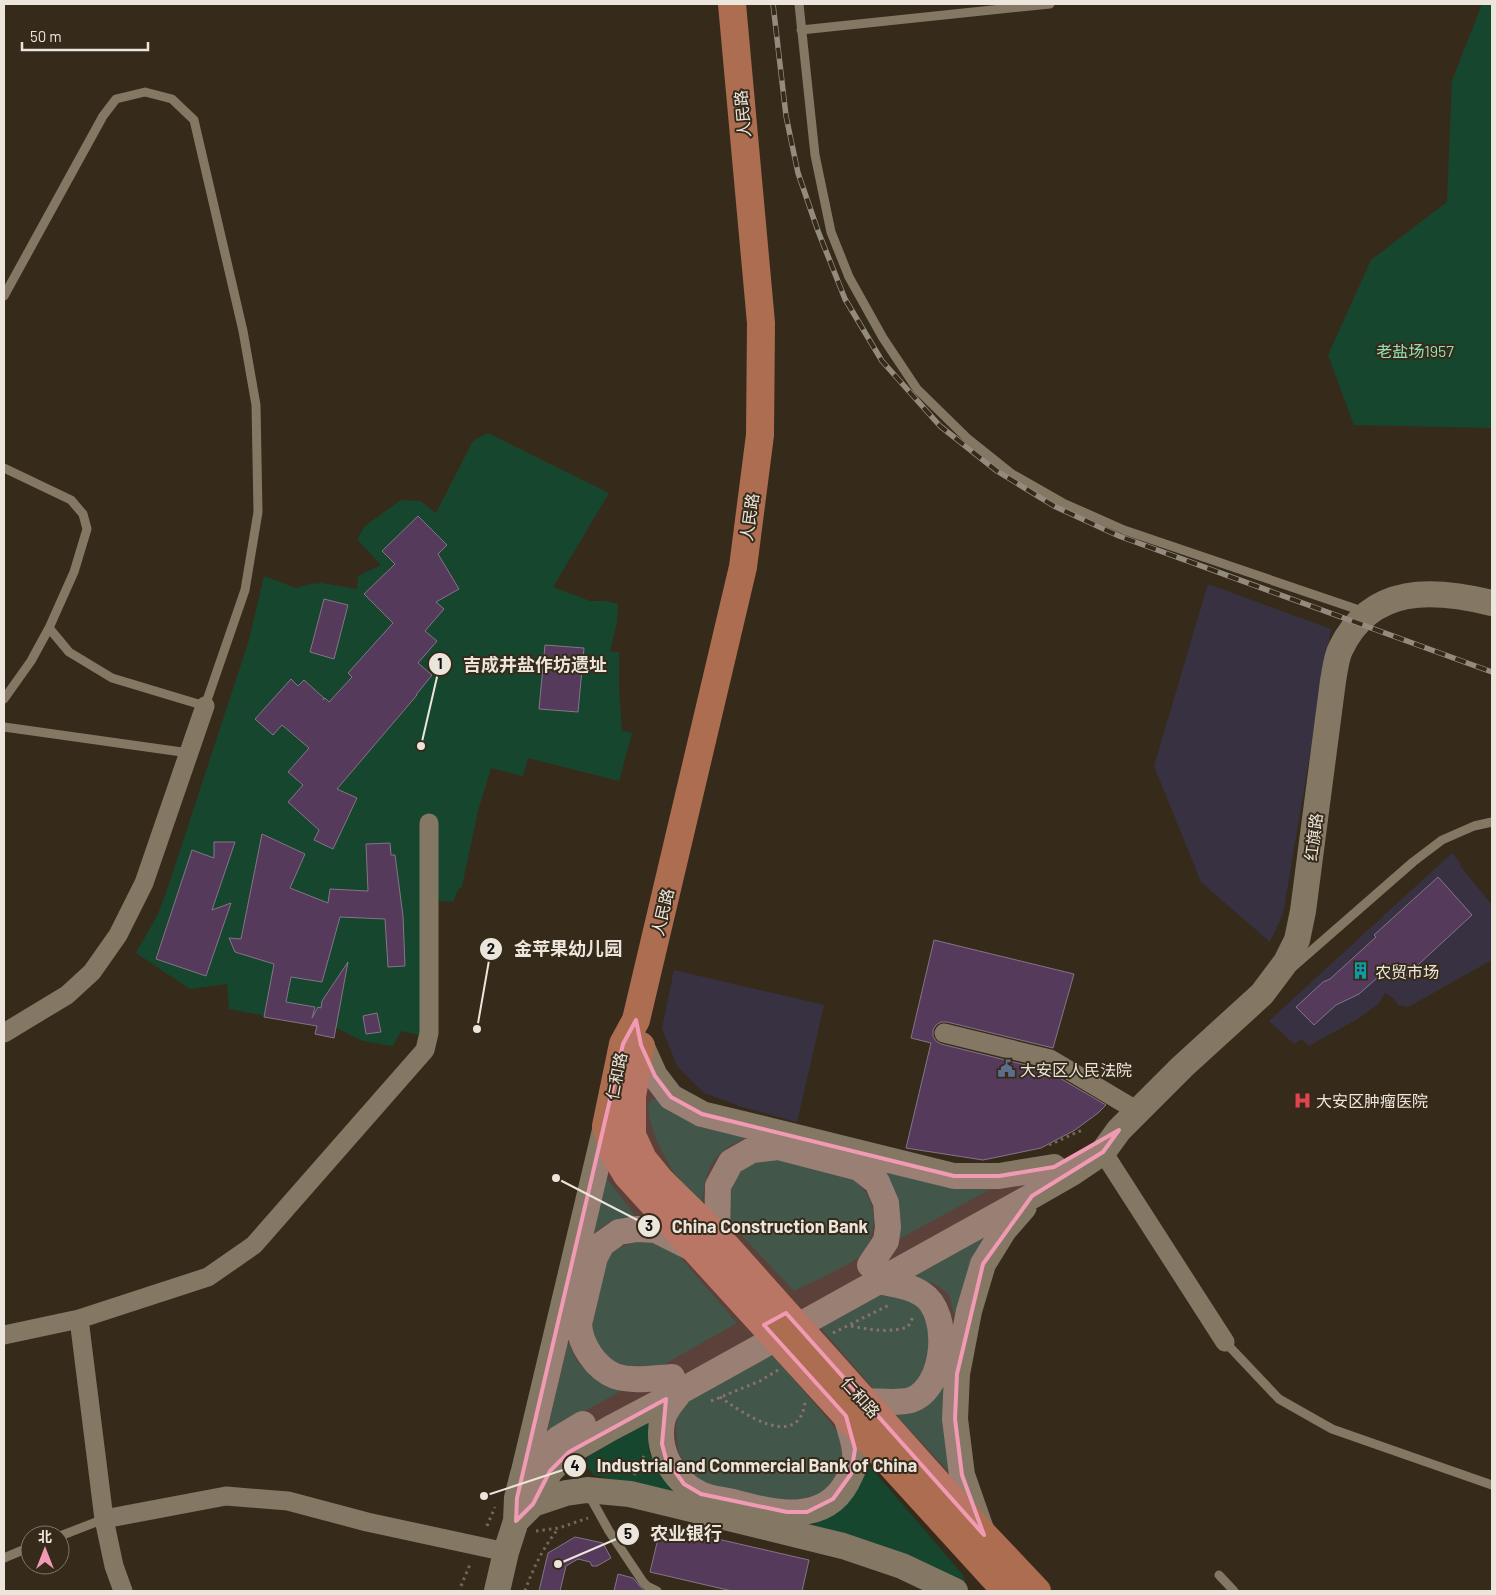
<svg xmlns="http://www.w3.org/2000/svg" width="1496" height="1595" font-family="Barlow,'Noto Sans SC',sans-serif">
  <rect width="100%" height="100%" fill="#362b1b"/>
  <path fill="#383141" d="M1208 584 1331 629 1283 914 1270 942 1201 882 1154 766Z
    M1452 853 1461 864 1460 866 1492 905V960L1408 1007 1398 1005 1394 999 1385 993 1379 1003 1359 1018 1309 1046 1302 1039 1294 1044 1269 1021Z
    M674 970 824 1005 797 1122 739 1106 704 1093 677 1066 662 1028Z"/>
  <path fill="#17462f" d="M1482 4H1492V428L1354 425 1328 355 1371 260 1447 202 1452 81Z
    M488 433 609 493 553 587 590 601H605L618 604 617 621 610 652H619V690L622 731 632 733 619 781 528 758 523 776 491 768 478 811 462 886 458 890 453 902 430 900 420 1035 401 1031 393 1046 363 1041 336 1028 334 1038 315 1034 317 1026 229 1009 227 984 190 989 136 953 158 914 168 887 249 640 264 576 296 588 311 584 321 583 357 589 358 576 381 565 357 539 365 526 401 500 420 501 436 513 473 441Z
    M652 1099 664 1101 755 1134C714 1150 705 1164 702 1207L672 1170 657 1142 650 1120 648 1106Z
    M767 1159C789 1159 805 1165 826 1171 833 1173 842 1174 848 1177 878 1192 881 1230 861 1255 855 1263 806 1285 794 1291L729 1222C729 1201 729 1178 748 1165 753 1162 761 1160 767 1159Z
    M875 1166 948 1184 991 1189 899 1239C902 1202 895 1196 875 1166Z
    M605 1176 637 1218C615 1218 607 1222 591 1236Z
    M987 1235 955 1318 949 1295 937 1285 913 1277Z
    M637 1241H655L675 1251 737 1323 663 1365 627 1367 608 1358 590 1333 606 1258 619 1248Z
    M881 1293 925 1305 933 1343 918 1384 904 1391 873 1388 820 1327Z
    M568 1342 577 1361 588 1372 623 1390 547 1432Z
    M772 1354 831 1423 840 1437 844 1461 832 1484 813 1498 783 1502 707 1485 688 1470 678 1451 676 1427 677 1416 685 1402Z
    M945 1378 952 1475 894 1413Z
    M649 1420V1452L660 1472 675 1492 674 1494 594 1475 587 1467V1457Z
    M867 1463 963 1575 965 1581 962 1584 808 1526 820 1521Z"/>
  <path fill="#553a5c" stroke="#837586" d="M418 516 447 545 438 554 459 589 436 602 444 609 425 631 437 641 418 663 432 675 416 695H417L337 789 357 798 333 849 314 840 319 830 288 802 303 785 288 772 309 748 282 725 273 735 255 719 291 679 298 686 304 680 324 698 323 700 325 698 329 702 352 677 348 673 393 623 364 594 395 564 382 551Z
    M324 599 348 605 334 659 310 652Z
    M545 645 584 648 578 712 539 709Z
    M262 834 305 854 290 888 328 903 330 889 368 891 366 844 390 843 391 855H395L403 916 405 966 388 967 385 919 340 917 322 982 291 977 286 1002 315 1007 312 1018 318 1007 321 1008 322 1001 348 962 334 1038 315 1034 317 1026 264 1017 274 964 235 952 229 938 241 939Z
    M214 842H235L212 910 231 903 206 976 156 959 192 850 214 858Z
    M1438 877 1472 915 1406 976 1394 963 1359 994 1336 1005 1314 1025 1296 1007 1323 982 1330 979 1376 937 1374 935Z
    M934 940 1074 974 1053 1048 947 1022H941L936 1025 933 1030V1036L936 1041 941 1044 1046 1070 1106 1105 1098 1113 1075 1130 1041 1148 983 1160 906 1148 931 1043 911 1038Z
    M377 1013 381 1032 366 1034 363 1016Z
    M661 1526 809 1560 802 1591H732L650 1572Z
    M575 1537 603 1543 611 1558 597 1566H592L590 1562 578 1559 566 1566 560 1591H539L548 1553Z
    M618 1574 633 1578 644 1591H614Z"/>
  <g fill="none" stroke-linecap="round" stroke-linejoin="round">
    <path stroke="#71685a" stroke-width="3" stroke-dasharray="2.5 4" stroke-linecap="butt" d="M1049 1145 1082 1130
      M851 1326C871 1330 889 1333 908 1327L914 1315
      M833 1333 889 1305
      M720 1397C741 1412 798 1452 805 1403
      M711 1401 760 1381 778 1370
      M634 1475 644 1456
      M487 1526 495 1507
      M536 1531 559 1528 588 1518
      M461 1586 471 1562
      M525 1591C533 1568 543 1548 558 1529"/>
    <path stroke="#847865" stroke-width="9" d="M799 4 815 155 831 232 849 277 883 338 917 389 967 438 1012 474 1063 503 1124 530 1365 612
      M801 30 1050 4
      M4 296 103 116 116 99 145 92 172 99 194 120 243 331 256 405 258 512 245 590 205 706 112 678 69 652 49 628
      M4 468 71 500 83 514 87 529 74 572 49 628 31 661 4 699
      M4 727 189 753
      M1294 966 1413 862 1442 840 1474 826 1492 822
      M1225 1342 1279 1399 1332 1429 1492 1485
      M589 1495 609 1531 643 1582 647 1586 657 1591
      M60 1536 104 1519
      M4 1558 30 1547
      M1219 1575 1234 1591"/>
    <path stroke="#847865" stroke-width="19" d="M4 1033 67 995 92 972 118 935 144 883 205 706
      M944 1033 1050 1059 1139 1112
      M1103 1152 1225 1342
      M4 1335 79 1319
      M104 1519 79 1319 208 1277 254 1245 425 1050 429 1033V823
      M123 1591 114 1566 104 1519 226 1496 288 1501 367 1522 506 1552"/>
    <path stroke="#847865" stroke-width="26" d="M641 1045 655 1076 671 1097 702 1114 954 1176H999L1054 1167
      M717 1236 718 1186 731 1162 752 1150 778 1147 859 1168 877 1182 886 1203 888 1227 886 1241 870 1265
      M672 1377C654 1378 633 1382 615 1376 595 1368 580 1344 579 1324L595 1257 602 1244 619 1232 637 1229 656 1230 692 1248
      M680 1392C674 1400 666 1408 663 1418 655 1448 672 1480 700 1494 711 1499 725 1500 737 1503 775 1513 824 1525 847 1482 850 1475 855 1468 855 1461 857 1446 850 1431 846 1416
      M864 1401C879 1401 897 1404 911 1400 946 1388 952 1313 922 1294 909 1285 892 1284 878 1281
      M524 1471 606 1126
      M533 1504 566 1493 587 1490 630 1494 843 1546 902 1566 955 1591
      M516 1521 533 1504 550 1471 569 1452 611 1428 681 1391 1032 1196 1072 1173 1103 1152 1119 1130 1182 1067 1262 994 1286 962 1297 940 1303 911 1333 681C1335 671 1336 657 1341 648 1372 584 1434 589 1492 603
      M983 1535 962 1475 955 1419 957 1374 969 1311 983 1264 1004 1230 1024 1207
      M497 1591 506 1552 516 1521 517 1498 523 1474 537 1456 558 1439 583 1424"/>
    <path stroke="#ad6d50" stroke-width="28" d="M732 4 761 323 760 435 743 567 636 1020 623 1044 606 1126 615 1155 627 1175 1006 1591
      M641 1046 632 1096V1135L643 1159 661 1181 717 1236 984 1535 1037 1591"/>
    <defs>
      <path id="rail" d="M773 4 786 116 798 173 818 231 845 299 882 361 940 426 997 471 1054 506 1119 536 1492 672"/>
    </defs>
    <use href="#rail" stroke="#948b7e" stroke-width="5.5"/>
    <use href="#rail" stroke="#362b1b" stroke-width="4" stroke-dasharray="11" stroke-linecap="butt"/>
  </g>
  <path fill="#f19ab3" fill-opacity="0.2" stroke="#f19ab3" stroke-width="4" stroke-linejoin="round" d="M636 1020 641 1045 655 1076 671 1097 702 1114 954 1176H999L1054 1167 1119 1130 1103 1152 1032 1196 983 1264 957 1374 955 1419 962 1475 984 1535 786 1313 764 1325 846 1416 855 1449 851 1474 833 1499 807 1512H787L701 1494 684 1484 666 1459 662 1444 666 1399 569 1452 550 1471 533 1504 516 1521 517 1498 623 1044Z"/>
  <defs>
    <symbol id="building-bare" viewBox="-9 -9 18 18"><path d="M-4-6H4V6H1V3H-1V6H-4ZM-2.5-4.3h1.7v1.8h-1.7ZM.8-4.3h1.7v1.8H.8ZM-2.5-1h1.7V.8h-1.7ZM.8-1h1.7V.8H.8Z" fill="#0f9aa8" stroke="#362b1b" stroke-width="2.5" paint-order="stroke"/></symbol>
    <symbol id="civic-bare" viewBox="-9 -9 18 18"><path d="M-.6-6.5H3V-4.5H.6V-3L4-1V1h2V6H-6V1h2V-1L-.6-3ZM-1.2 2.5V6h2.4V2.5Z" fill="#5c6f8a" stroke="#362b1b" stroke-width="2.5" paint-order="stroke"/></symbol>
    <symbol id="hospital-bare" viewBox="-9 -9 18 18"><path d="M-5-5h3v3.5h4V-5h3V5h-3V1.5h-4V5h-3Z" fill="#e0444e" stroke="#362b1b" stroke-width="2.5" paint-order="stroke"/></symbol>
  </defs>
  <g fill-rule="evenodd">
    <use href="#building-bare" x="1348" y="958" width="25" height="25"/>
    <use href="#civic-bare" x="994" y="1056" width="25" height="25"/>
    <use href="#hospital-bare" x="1290" y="1088" width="25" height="25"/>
  </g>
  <g text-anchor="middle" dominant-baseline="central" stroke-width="4" stroke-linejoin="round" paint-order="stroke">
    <g font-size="16" fill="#ece5db" stroke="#362b1b">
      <text transform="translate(742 114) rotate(-95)">人民路</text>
      <text transform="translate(749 517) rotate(-82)">人民路</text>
      <text transform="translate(1313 837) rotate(-83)">红旗路</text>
      <text transform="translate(662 912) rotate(-77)">人民路</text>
      <text transform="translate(616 1076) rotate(-79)">仁和路</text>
      <text transform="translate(861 1397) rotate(48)">仁和路</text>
    </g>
    <g font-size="16" fill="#92deb4" stroke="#362b1b">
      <text x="1415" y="350">老盐场1957</text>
    </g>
    <g font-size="16" fill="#ece5db" stroke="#362b1b" text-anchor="start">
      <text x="1375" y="971">农贸市场</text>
      <text x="1020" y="1069">大安区人民法院</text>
      <text x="1316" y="1100">大安区肿瘤医院</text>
    </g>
  </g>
  <path fill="none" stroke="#ece5db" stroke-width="2" d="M421 746L440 664M477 1029L491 949M556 1178L649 1226M484 1496L575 1466M558 1564L628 1534"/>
  <g fill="#ece5db" stroke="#362b1b" stroke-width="2">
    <circle cx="421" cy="746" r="5"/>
    <circle cx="477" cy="1029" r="5"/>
    <circle cx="556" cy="1178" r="5"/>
    <circle cx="484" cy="1496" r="5"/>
    <circle cx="558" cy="1564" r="5"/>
    <circle cx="440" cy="664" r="12"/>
    <circle cx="491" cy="949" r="12"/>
    <circle cx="649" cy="1226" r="12"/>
    <circle cx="575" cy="1466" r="12"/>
    <circle cx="628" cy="1534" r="12"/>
  </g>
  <g font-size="15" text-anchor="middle" font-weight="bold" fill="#111">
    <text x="440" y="669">1</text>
    <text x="491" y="954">2</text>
    <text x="649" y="1231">3</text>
    <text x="575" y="1471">4</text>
    <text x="628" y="1539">5</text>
  </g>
  <g font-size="18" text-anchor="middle" font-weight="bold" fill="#ece5db" stroke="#362b1b" stroke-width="4" stroke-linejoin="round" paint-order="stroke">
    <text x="535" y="671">吉成井盐作坊遗址</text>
    <text x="568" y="955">金苹果幼儿园</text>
    <text x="770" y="1233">China Construction Bank</text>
    <text x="757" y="1472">Industrial and Commercial Bank of China</text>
    <text x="686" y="1540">农业银行</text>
  </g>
  <rect width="1496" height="1595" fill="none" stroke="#ece5db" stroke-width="10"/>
  <g transform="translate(45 1550)"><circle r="24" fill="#362b1b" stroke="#7f7568"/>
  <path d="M0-4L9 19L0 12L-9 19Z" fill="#f19ab3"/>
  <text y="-8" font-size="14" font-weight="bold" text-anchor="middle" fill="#ece5db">北</text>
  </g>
  <path d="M22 42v8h126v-8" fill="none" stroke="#ece5db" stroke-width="2.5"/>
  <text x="30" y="42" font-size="15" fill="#ece5db" stroke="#362b1b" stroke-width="4" paint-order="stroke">50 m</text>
</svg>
